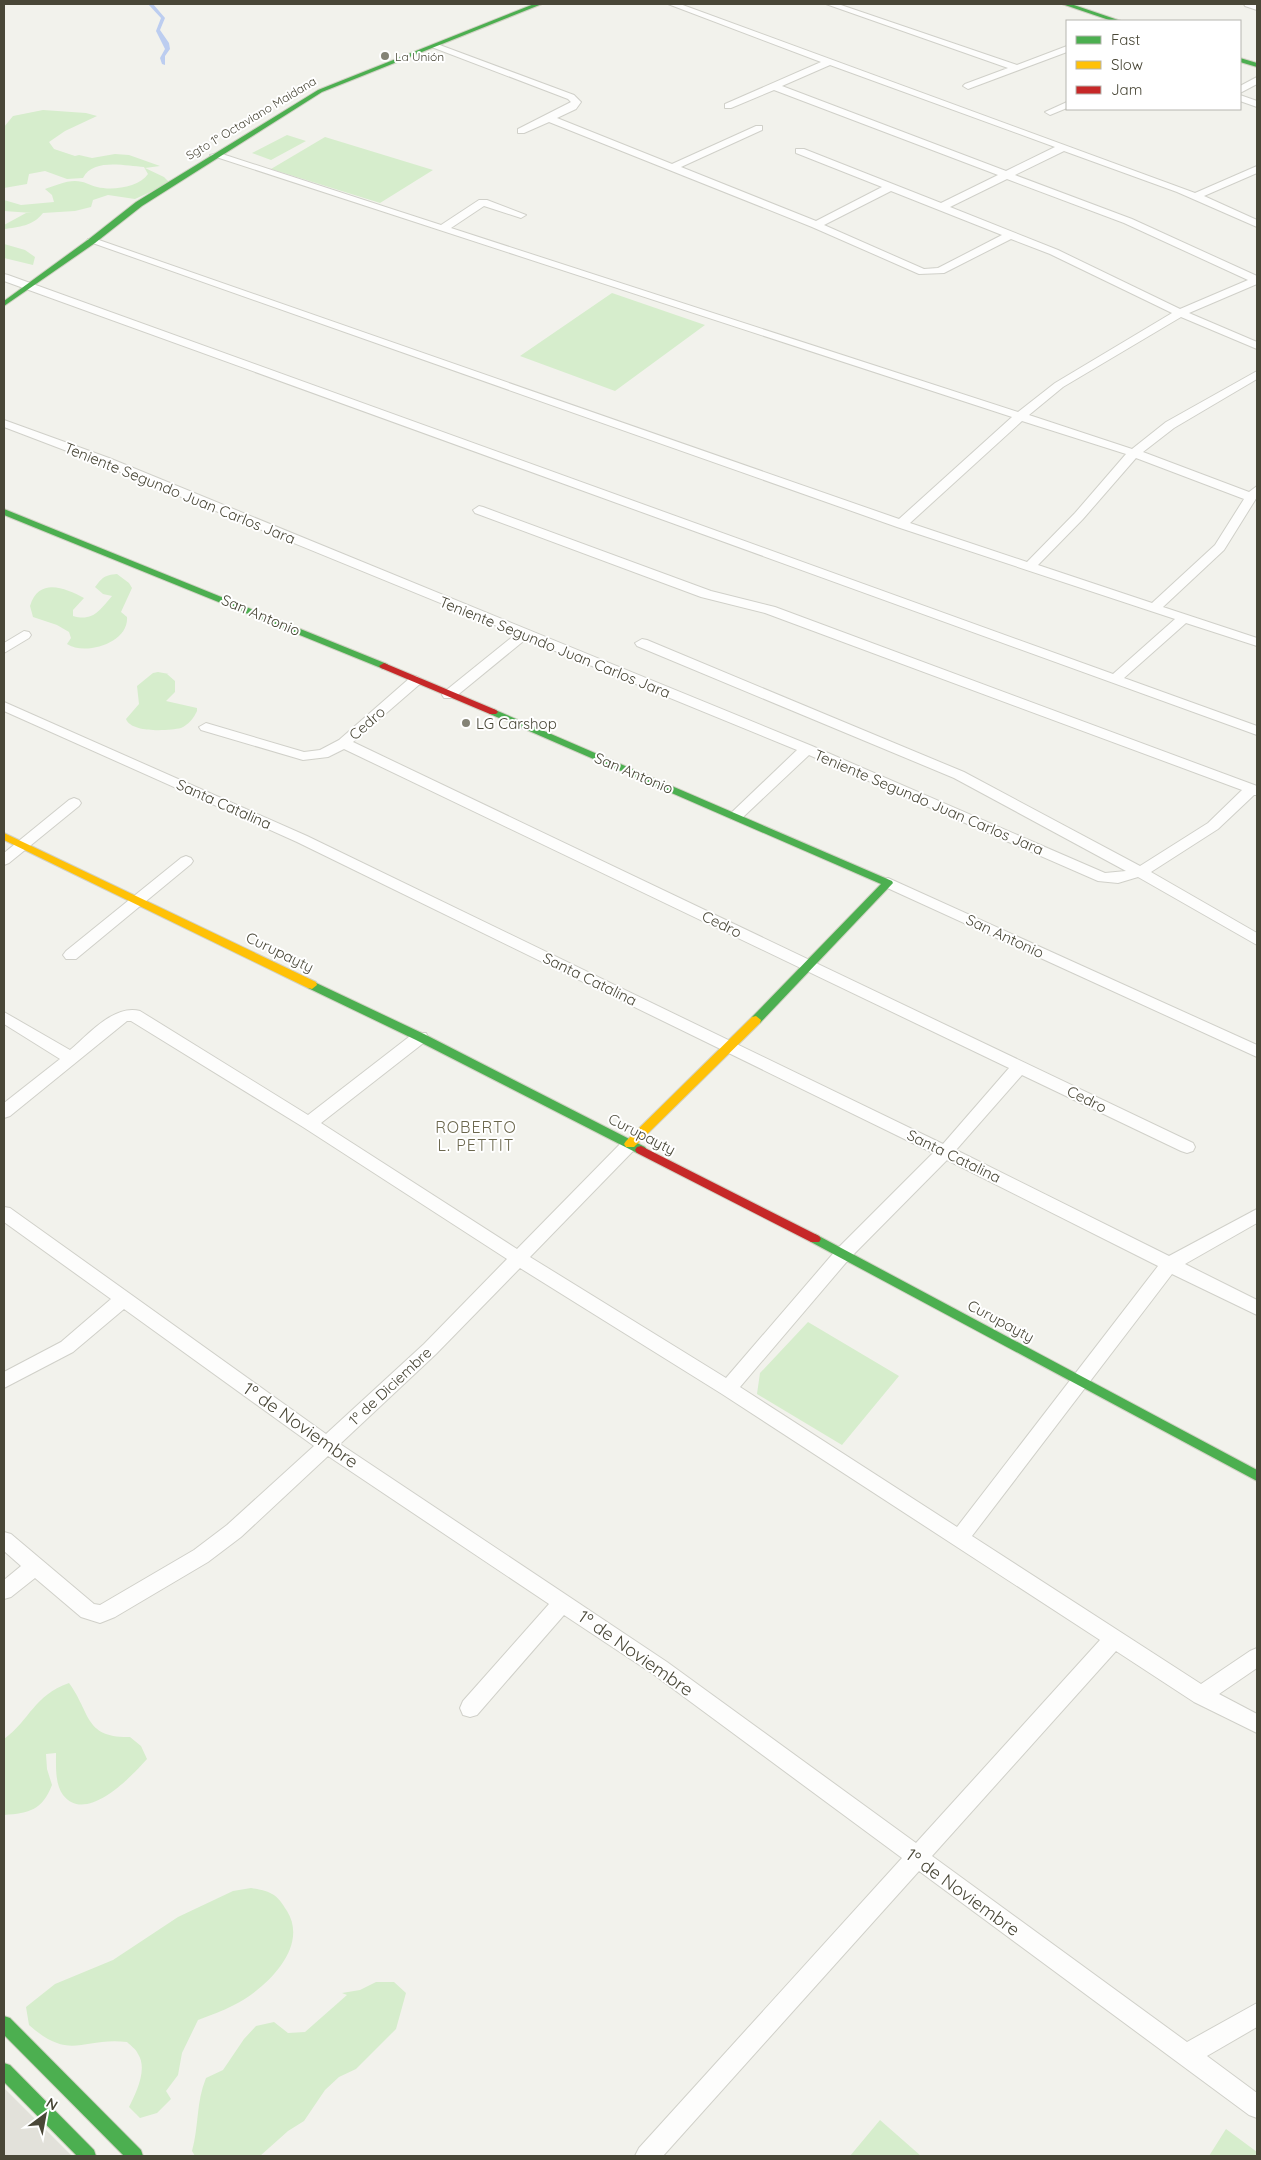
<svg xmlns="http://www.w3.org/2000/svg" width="1261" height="2160" font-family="Quicksand,sans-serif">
  <rect width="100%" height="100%" fill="#f2f2ec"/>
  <path fill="#e2e1da" d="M4 2088 72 2156H4Z"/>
  <path fill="#d6edcc" d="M43 110 86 113 97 116 65 131 49 142 54 149 75 156 79 155 92 158 115 154 129 155 160 166 145 168 164 177 170 183 135 199 108 195 93 200 91 207 75 211 43 213C33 226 19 227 4 229V225L26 213H32L4 211V200L21 205 54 202 52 195 45 189C54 186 65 181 75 181 84 181 89 185 97 187 113 191 139 187 148 174L144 167C125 166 93 158 83 178L67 179 45 171 29 174 27 184 4 188V127L13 116Z
    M287 135 306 141 271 160 252 153Z
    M325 137 433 170 380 203 271 169Z
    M4 244 25 250 35 257 33 265 4 258Z
    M612 293 705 325 615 391 520 356Z
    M117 574 129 583 132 588 121 612 127 617C129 643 85 656 67 644L71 638 69 632 57 625 33 617 30 606C39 577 65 588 84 598L73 610V616C93 622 100 610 112 596L103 594 95 587C102 578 104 575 117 574Z
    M158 672 169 674H167L175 681V692L166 701 197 708V711C194 718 188 725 181 728 168 731 131 733 126 719L139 704 137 686 153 673Z
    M808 1322 899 1376 842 1445 757 1394 760 1373Z
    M69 1683C91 1713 84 1738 130 1737L141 1746 147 1759C132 1776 86 1825 63 1795 55 1784 56 1767 56 1753L46 1754 47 1769 52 1785C42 1810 30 1813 4 1815V1739C31 1719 33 1696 69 1683Z
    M251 1888C271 1891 277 1894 287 1911 310 1948 264 1990 234 2005 223 2011 210 2015 198 2020L182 2053 178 2075 166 2091 171 2099 157 2113 140 2118 129 2107C136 2093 148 2069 138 2054 136 2049 131 2046 127 2042 81 2037 71 2062 29 2025L26 2007 55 1984 113 1960 178 1917 233 1891Z
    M376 1982H394L406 1993 396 2029 356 2069 339 2077 325 2090 304 2121 288 2131 260 2156H195L192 2151C199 2126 196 2102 206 2078L223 2070 244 2039 256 2026 274 2022 288 2033 305 2032 347 1995 342 1993 360 1990Z
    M880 2120 921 2156H850Z
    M1226 2129 1257 2152V2156H1209Z"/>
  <path fill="#bccdf0" d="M148 4H153L165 18 160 30 169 43 170 49 165 56V65L162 64 160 58 165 49 156 31 161 18Z"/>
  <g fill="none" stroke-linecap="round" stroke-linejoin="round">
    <defs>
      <path id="street" d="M668 4H680L1195 193 1257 166V173L1204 196 1257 220V227L1177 192 1064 151 1015 175 1132 219 1257 276V284L1189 313 1257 342V349L1181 317 1063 387 1029 415 1132 449 1166 422 1257 371V379L1174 428 1143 452 1249 492 1257 486V497L1224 550 1163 607 1257 638V646L1186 623 1124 678 1257 726V735L4 281V274L8 275 1113 674 1175 619 897 527 87 241 88 239H96L899 519 1012 417 210 155 219 153 441 225 479 200H487L526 215 521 218 484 206 451 228 1018 412 1055 383 1172 313 1050 254 1011 239 944 273 919 274 812 227 549 122 524 133H518V129L571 102 568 99 429 46 437 44 574 95 581 102 576 109 557 118 672 164 756 126H762V130L681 167 816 221 882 187 796 153V149H804L941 203 998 175 774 90 731 108H725V104L821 62ZM830 65 1055 147 1006 171 782 86ZM1007 179 1124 223 1248 280 1180 309 1058 250 950 207ZM891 191 1002 235 938 268 924 269 824 225ZM1022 421 1126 454 1075 513 1027 562 910 523ZM1136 458 1244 499 1215 545 1152 603 1038 565 1083 519Z
        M826 4H838L1017 65 1067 46V52L968 89 963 86 965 84 1008 68Z
        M1244 4H1257V10L1245 6Z
        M1257 77V84L1240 93V86Z
        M1240 95 1257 101V107L1240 101Z
        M1067 102V108L1050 115 1045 112Z
        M4 420 109 458 812 746 1105 873 1126 871 954 778 637 646 635 643 642 639 647 640 964 772 1140 866 1208 823 1242 790 765 613 701 597 475 513 473 510 479 506 483 507 711 591 775 607 1257 786V795H1254L1218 829 1151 872 1257 933V945L1138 877 1118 883 1098 881 809 755 741 819H731L729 816 731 813 797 750 526 639 454 698H444L442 695 444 692 516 634 101 464 4 427Z
        M24 631 29 632 31 635 29 638 4 653V643Z
        M416 676 423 680 421 683 353 742 1193 1143 1195 1147 1193 1151 1187 1153 1181 1151 1022 1075 956 1150 1169 1256 1257 1209V1223L1185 1264 1257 1300V1315L1172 1274 972 1536 1201 1684 1250 1651 1257 1648V1668L1219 1694 1257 1714V1733L1194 1702 1116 1651 932 1856 1187 2042 1257 2003V2027L1207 2056 1257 2093V2118L1249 2115 919 1871 663 2156H635L639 2148 902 1858 653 1674 564 1615 477 1715 470 1717 463 1715 460 1708 463 1701 549 1604 328 1456 241 1537 208 1562 115 1617 100 1623 81 1617 35 1578 11 1597 4 1599V1580L21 1566 4 1551V1532L11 1534 94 1604 100 1605 194 1550 227 1525 314 1446 124 1309 73 1352 4 1388V1372L61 1342 111 1299 4 1222V1207L10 1208 326 1434 424 1344 507 1259 303 1127 131 1021H127L10 1116 4 1118V1103L60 1059 4 1024V1012L70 1050C88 1035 114 1004 140 1011L308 1115 414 1033H426L428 1037 426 1041 321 1123 517 1249 624 1140 630 1138 636 1140 638 1144 636 1148 530 1257 726 1378 837 1249 933 1153 297 842 4 711V702L307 836 943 1144 1009 1068 344 749 328 757 303 760 201 730 199 727 206 723 304 752 320 750 339 740 411 677ZM947 1160 1158 1266 957 1527 740 1387 849 1259ZM520 1268 722 1394 1100 1640 916 1843 667 1662 340 1444 436 1354Z
        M74 798 79 800 81 803 79 806 9 863 4 865V853L69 800Z
        M186 856 191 858 193 861 191 864 76 959H66L63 955 66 951 181 858Z
        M888 878 1257 1045V1057L883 886 881 883 883 880Z"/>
      <path id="fast" d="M534 4H542L322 92 142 206 95 243 4 306V301L89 239 136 202 318 90Z
        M1062 4H1071L1121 21H1112Z
        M1240 58 1257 63V67L1240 62Z
        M4 509 387 664 389 666 384 669 381 668 4 515Z
        M493 709 892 881 893 883 760 1023H752L751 1020 752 1017 881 884 490 714 488 712Z
        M312 981 424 1034 645 1147 647 1150 645 1153H637L416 1040 308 988 307 985Z
        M815 1234 1257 1470V1481L811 1242 809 1239 811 1236Z
        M4 2016 10 2018 141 2150 143 2156H124L4 2035Z
        M4 2063 10 2065 94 2150 96 2156H77L4 2082Z"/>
      <path id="slow" d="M4 833 316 982 317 985 312 989 308 988 4 840Z
        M756 1016 761 1020 760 1023 634 1147H626L624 1144 626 1141 752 1017Z"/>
      <path id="jam" d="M384 663 496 710 498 712 496 714H490L381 668 379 666Z
        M641 1146 819 1236 821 1239 819 1242H811L637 1153 635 1150 637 1147Z"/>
    </defs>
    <use href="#street" stroke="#d0d0c9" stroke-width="2"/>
    <use href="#fast" stroke="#d2d2c5" stroke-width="2"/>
    <use href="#slow" stroke="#d2d2c5" stroke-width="2"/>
    <use href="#jam" stroke="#d2d2c5" stroke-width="2"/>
    <use href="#street" fill="#fdfdfc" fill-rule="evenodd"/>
    <use href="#fast" fill="#4caf50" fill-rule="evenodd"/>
    <use href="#slow" fill="#ffc107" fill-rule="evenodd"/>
    <use href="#jam" fill="#c62828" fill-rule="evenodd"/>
  </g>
  <g fill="#848376" stroke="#fff" stroke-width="2">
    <circle cx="385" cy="56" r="5"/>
    <circle cx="466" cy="723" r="5"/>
  </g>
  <g text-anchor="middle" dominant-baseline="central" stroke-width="4" stroke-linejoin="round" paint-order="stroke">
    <g font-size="12" fill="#494737" stroke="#fff" text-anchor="start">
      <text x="395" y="56">La Unión</text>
    </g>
    <g font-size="12" fill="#494737" stroke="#fff">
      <text transform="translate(251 118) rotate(-31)">Sgto 1° Octaviano Maidana</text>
    </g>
    <g font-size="15" fill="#494737" stroke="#fff">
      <text transform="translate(180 493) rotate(22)">Teniente Segundo Juan Carlos Jara</text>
      <text transform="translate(261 615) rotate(23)">San Antonio</text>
      <text transform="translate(555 647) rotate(22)">Teniente Segundo Juan Carlos Jara</text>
      <text transform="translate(367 723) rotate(-41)">Cedro</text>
      <text transform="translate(634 773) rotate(23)">San Antonio</text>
      <text transform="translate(929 802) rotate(23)">Teniente Segundo Juan Carlos Jara</text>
      <text transform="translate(224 804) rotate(24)">Santa Catalina</text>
      <text transform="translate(722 924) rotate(26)">Cedro</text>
      <text transform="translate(1005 936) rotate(25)">San Antonio</text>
      <text transform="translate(280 952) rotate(26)">Curupayty</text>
      <text transform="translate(590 979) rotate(26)">Santa Catalina</text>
      <text transform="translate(1087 1099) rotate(26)">Cedro</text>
      <text transform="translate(642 1134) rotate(27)">Curupayty</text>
      <text transform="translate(954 1156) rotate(26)">Santa Catalina</text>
      <text transform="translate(1001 1321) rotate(28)">Curupayty</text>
      <text transform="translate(390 1386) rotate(-43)">1º de Diciembre</text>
    </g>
    <g font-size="15" fill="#494737" stroke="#fff" text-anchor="start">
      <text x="476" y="723">LG Carshop</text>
    </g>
    <g font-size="16" letter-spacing="1" fill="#6c684e" stroke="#fff">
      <text x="476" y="1127">ROBERTO<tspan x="476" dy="18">L. PETTIT</tspan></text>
    </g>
    <g font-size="18" fill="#494737" stroke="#fff">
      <text transform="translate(301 1425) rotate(35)">1º de Noviembre</text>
      <text transform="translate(636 1653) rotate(35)">1º de Noviembre</text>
      <text transform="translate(963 1892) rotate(36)">1º de Noviembre</text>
    </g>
  </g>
  <rect width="1261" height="2160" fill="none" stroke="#494737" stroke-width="10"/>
  <rect x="1066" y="20" width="175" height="90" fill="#ffffff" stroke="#b6b5af"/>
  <rect x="1076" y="36" width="25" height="8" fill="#4caf50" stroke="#b6b5af"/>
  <text x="1111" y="45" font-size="15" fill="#494737">Fast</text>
  <rect x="1076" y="61" width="25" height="8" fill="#ffc107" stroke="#b6b5af"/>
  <text x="1111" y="70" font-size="15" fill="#494737">Slow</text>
  <rect x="1076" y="86" width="25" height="8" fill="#c62828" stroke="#b6b5af"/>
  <text x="1111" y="95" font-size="15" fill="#494737">Jam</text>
  <g transform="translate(45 2115) rotate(32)" stroke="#ffffff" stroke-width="4" paint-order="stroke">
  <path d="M0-4L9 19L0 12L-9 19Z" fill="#494737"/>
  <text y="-8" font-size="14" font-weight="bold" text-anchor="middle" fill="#494737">N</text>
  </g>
</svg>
